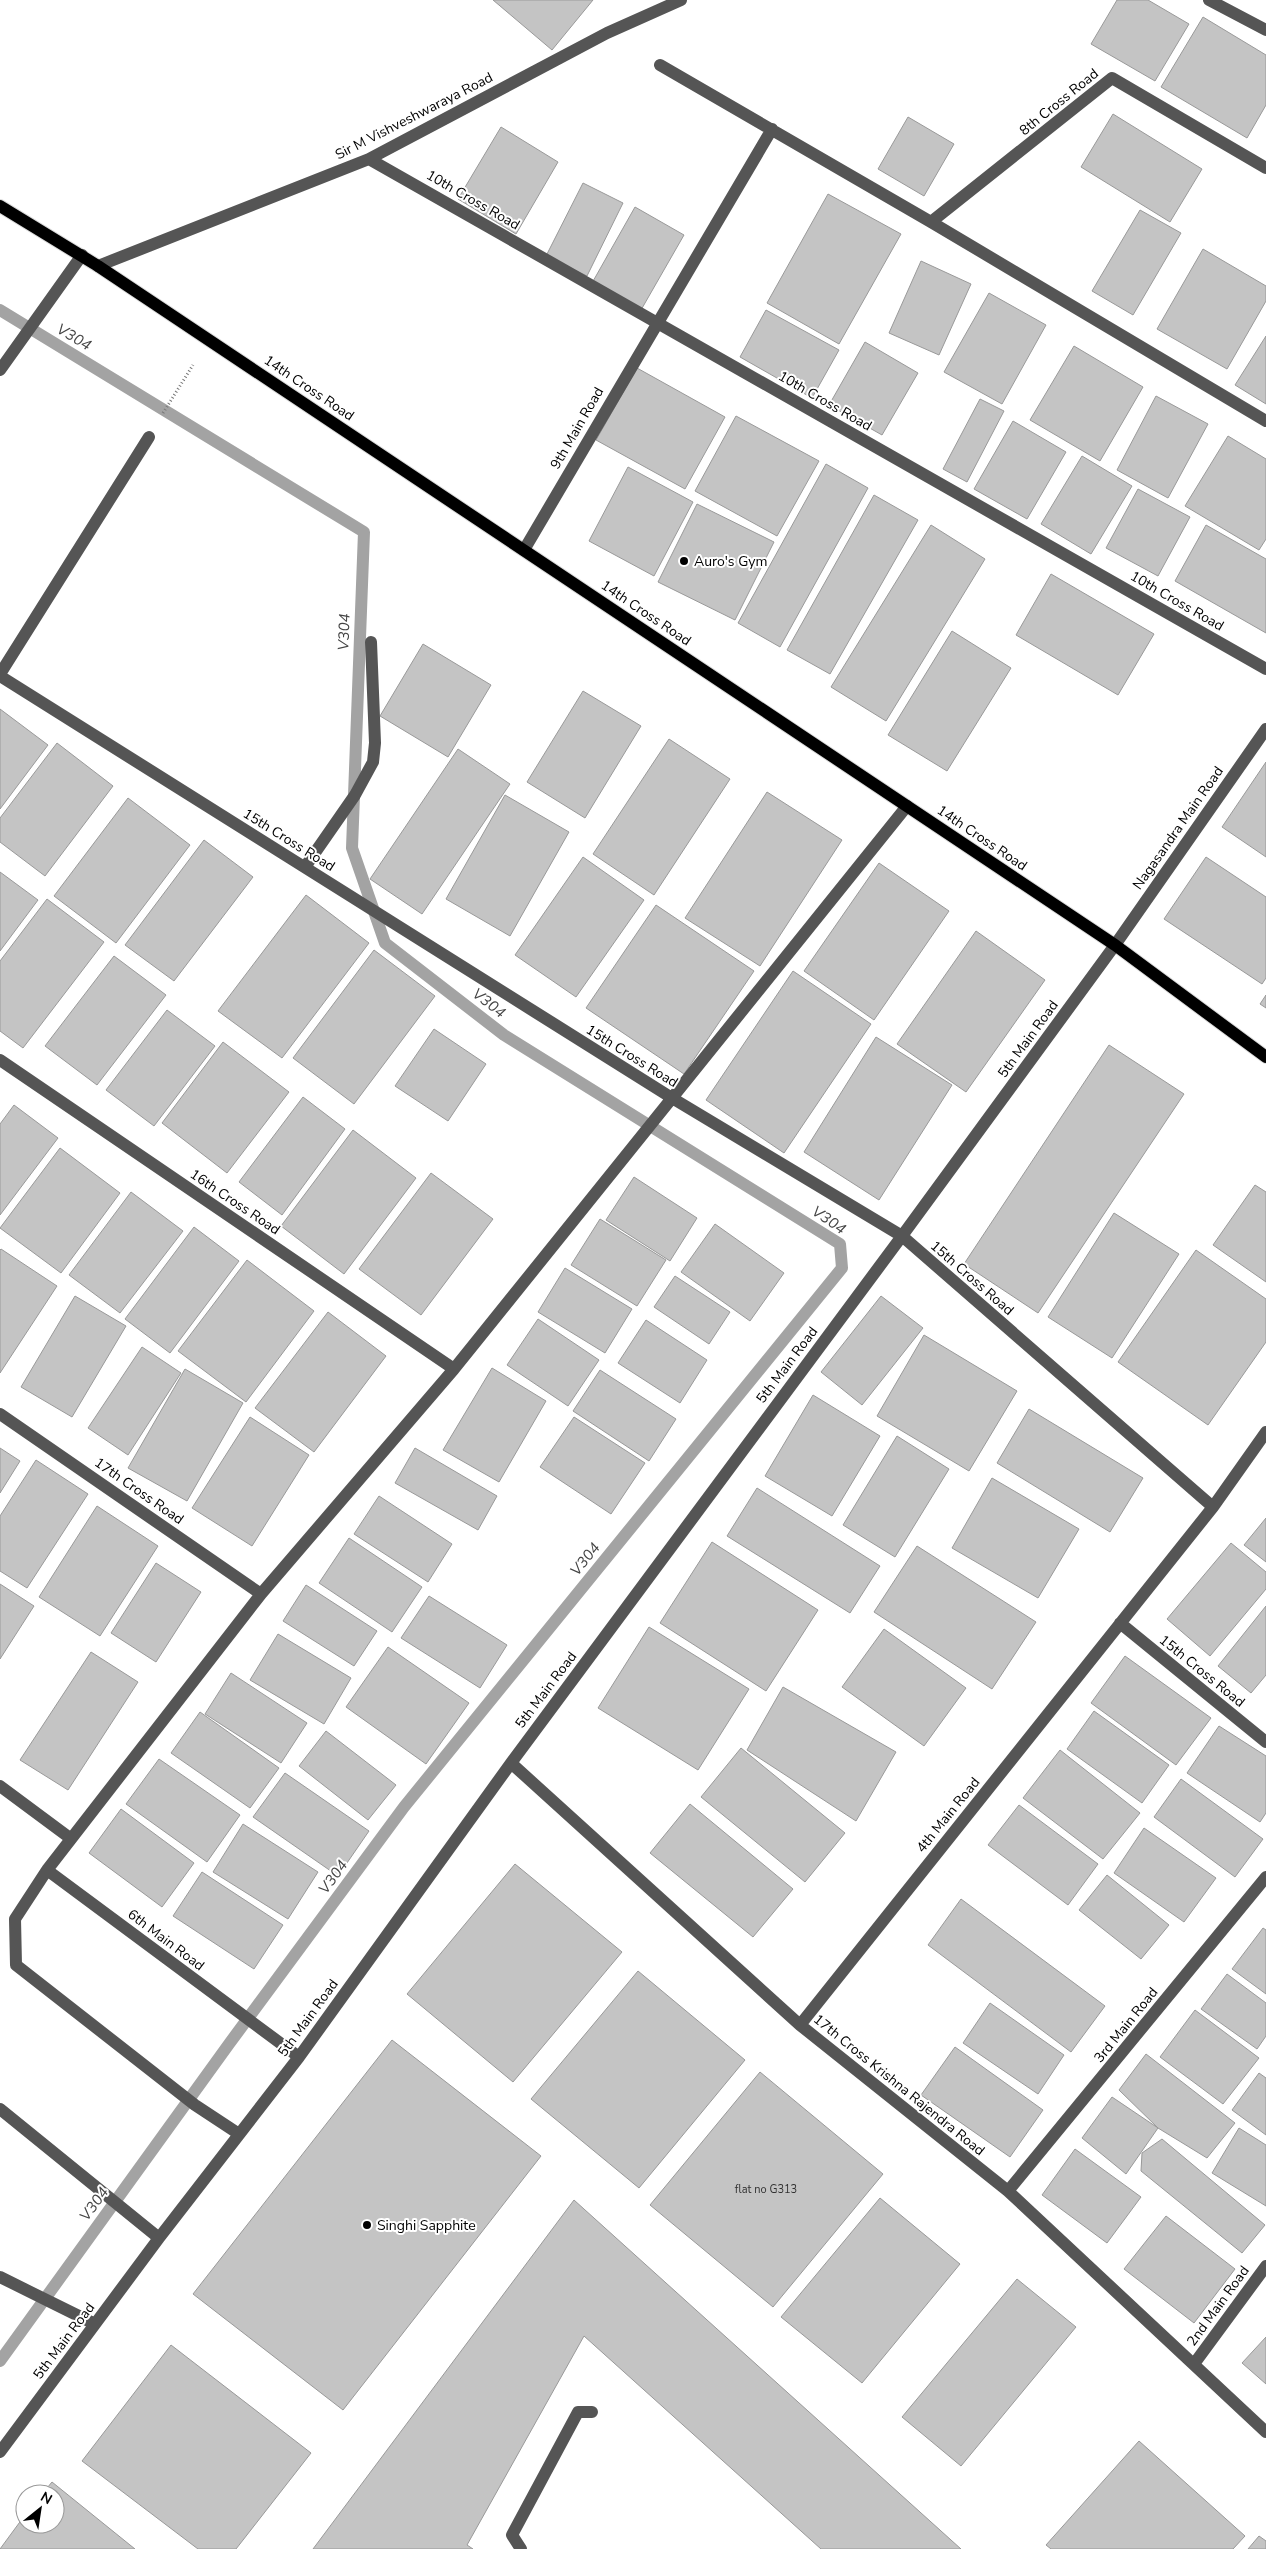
<svg xmlns="http://www.w3.org/2000/svg" width="1266" height="2549" font-family="'Nunito Sans',sans-serif">
  <rect width="100%" height="100%" fill="#fff"/>
  <g fill="none" stroke-linecap="round" stroke-linejoin="round">
    <path stroke="#a3a3a3" stroke-width="12" d="M0 310 364 532 352 848 385 943 504 1035 840 1244 842 1268 404 1807 229 2044 0 2361"/>
  </g>
  <path fill="#c4c4c4" stroke="#999" d="M493 0H593L552 50Z
    M1117 0H1148L1189 24 1155 81 1091 44Z
    M1203 17 1266 55V105L1247 138 1161 87Z
    M1113 114 1202 169 1170 222 1081 167Z
    M908 117 954 144 924 196 878 169Z
    M501 127 558 162 516 234 458 199Z
    M583 183 623 203 587 276 546 256Z
    M828 194 901 234 839 344 767 303Z
    M635 207 684 235 641 310 592 283Z
    M1140 210 1181 233 1133 315 1092 291Z
    M1203 249 1266 286V301L1227 369 1157 329Z
    M921 261 971 284 939 355 889 333Z
    M989 293 1046 325 1002 404 944 372Z
    M766 310 839 350 812 398 740 357Z
    M1266 336V404L1235 385Z
    M865 342 918 373 882 435 829 405Z
    M1074 346 1143 387 1100 461 1030 420Z
    M637 368 725 417 685 489 596 440Z
    M1156 396 1208 424 1168 498 1117 470Z
    M980 399 1004 411 967 482 943 469Z
    M736 416 819 461 777 536 695 491Z
    M1013 421 1066 452 1027 519 974 489Z
    M1228 436 1266 459V539L1259 550 1185 506Z
    M1082 456 1132 486 1091 554 1041 524Z
    M826 464 868 488 780 647 738 623Z
    M628 467 693 502 654 576 589 541Z
    M1138 489 1190 517 1158 576 1106 548Z
    M874 495 918 520 830 674 787 650Z
    M697 504 774 542 735 620 658 582Z
    M931 525 985 559 886 721 831 687Z
    M1206 525 1266 559V633L1175 581Z
    M1051 574 1154 634 1118 695 1016 635Z
    M952 631 1011 668 947 771 888 735Z
    M423 644 491 685 448 757 380 716Z
    M583 691 641 726 585 818 527 782Z
    M0 709 48 745 0 809Z
    M669 739 730 779 654 895 593 854Z
    M57 743 113 786 45 876 0 842V818Z
    M458 749 510 784 422 914 370 879Z
    M1266 762V857L1222 827Z
    M767 792 842 840 760 966 685 918Z
    M505 795 569 832 510 936 446 899Z
    M128 798 190 845 116 943 54 896Z
    M204 840 253 877 174 981 125 945Z
    M583 857 644 900 576 997 515 955Z
    M1206 857 1266 897V978L1262 984 1164 919Z
    M879 863 949 911 874 1020 804 971Z
    M0 872 38 900 0 951Z
    M306 895 369 943 282 1058 218 1011Z
    M47 899 104 942 23 1048 0 1031V961Z
    M656 905 754 971 684 1074 586 1008Z
    M976 931 1045 980 966 1092 897 1044Z
    M374 950 435 996 354 1104 293 1058Z
    M114 956 166 995 97 1085 45 1046Z
    M793 971 871 1024 784 1153 706 1100Z
    M1266 995V1008L1260 1004Z
    M167 1010 215 1046 154 1126 106 1090Z
    M434 1029 486 1064 448 1121 395 1086Z
    M876 1037 952 1085 879 1200 804 1152Z
    M223 1042 289 1092 227 1173 162 1123Z
    M1109 1045 1184 1094 1038 1313 964 1264Z
    M303 1097 345 1129 282 1215 239 1182Z
    M14 1105 58 1138 0 1215V1124Z
    M353 1130 416 1178 344 1274 281 1226Z
    M60 1148 120 1193 61 1273 0 1228Z
    M431 1173 493 1219 421 1315 359 1269Z
    M634 1177 697 1218 670 1261 606 1220Z
    M1255 1185 1266 1192V1282L1213 1245Z
    M131 1192 183 1231 120 1313 69 1275Z
    M1114 1213 1179 1254 1112 1358 1048 1317Z
    M600 1219 666 1260 637 1306 571 1265Z
    M715 1224 784 1273 750 1321 681 1272Z
    M194 1227 239 1261 170 1353 125 1319Z
    M1 1249 57 1286 0 1373V1250Z
    M1196 1250 1266 1299V1342L1208 1425 1118 1362Z
    M247 1260 314 1311 246 1402 178 1351Z
    M565 1268 632 1309 605 1353 538 1312Z
    M675 1276 730 1312 709 1344 654 1307Z
    M75 1296 126 1326 72 1417 21 1387Z
    M881 1296 923 1328 862 1405 821 1372Z
    M328 1312 386 1356 314 1452 255 1408Z
    M538 1319 599 1360 568 1406 507 1365Z
    M646 1320 707 1360 680 1403 618 1363Z
    M924 1335 1017 1391 969 1471 877 1416Z
    M142 1347 181 1373 128 1455 88 1428Z
    M492 1368 546 1401 499 1482 443 1450Z
    M185 1369 243 1403 187 1501 128 1468Z
    M600 1370 676 1419 649 1461 573 1411Z
    M813 1395 880 1436 832 1516 765 1476Z
    M1029 1409 1143 1478 1110 1532 997 1463Z
    M250 1417 309 1455 252 1546 192 1508Z
    M574 1417 645 1463 611 1514 540 1467Z
    M897 1436 949 1469 895 1557 843 1525Z
    M0 1448 20 1461 0 1493Z
    M415 1448 497 1496 478 1530 395 1483Z
    M36 1460 88 1494 27 1588 0 1571V1516Z
    M992 1478 1079 1529 1038 1598 952 1548Z
    M757 1488 880 1566 850 1613 727 1536Z
    M379 1496 452 1544 428 1582 354 1534Z
    M97 1506 158 1546 100 1636 39 1597Z
    M1266 1518V1562L1244 1545Z
    M349 1538 422 1587 392 1632 319 1583Z
    M712 1542 818 1610 766 1691 660 1623Z
    M1231 1543 1266 1572V1589L1210 1656 1167 1619Z
    M917 1546 1036 1622 992 1689 874 1612Z
    M156 1563 201 1592 156 1662 111 1633Z
    M0 1584 34 1606 0 1659Z
    M306 1585 377 1631 354 1666 283 1621Z
    M429 1596 507 1645 480 1688 401 1638Z
    M1266 1606V1675L1251 1693 1218 1666Z
    M649 1627 749 1689 698 1770 598 1708Z
    M884 1629 966 1688 924 1746 842 1687Z
    M278 1634 351 1678 324 1724 250 1680Z
    M388 1647 469 1703 426 1764 346 1707Z
    M91 1652 138 1682 68 1790 20 1760Z
    M1125 1656 1211 1718 1176 1765 1091 1703Z
    M231 1673 307 1723 281 1763 205 1714Z
    M783 1687 896 1752 856 1821 747 1750Z
    M1094 1711 1169 1765 1142 1803 1067 1749Z
    M200 1712 279 1768 250 1808 171 1753Z
    M1219 1726 1266 1756V1813L1260 1822 1187 1773Z
    M326 1731 396 1785 368 1820 299 1766Z
    M741 1748 845 1833 805 1882 701 1797Z
    M1060 1750 1140 1813 1103 1859 1023 1798Z
    M159 1759 240 1815 207 1862 126 1804Z
    M285 1773 369 1831 338 1876 253 1817Z
    M1181 1779 1263 1839 1235 1877 1154 1817Z
    M690 1804 793 1889 753 1937 650 1853Z
    M1019 1805 1098 1864 1068 1905 988 1845Z
    M121 1809 194 1863 162 1907 89 1853Z
    M243 1824 318 1872 288 1919 213 1872Z
    M1144 1828 1216 1878 1184 1922 1114 1873Z
    M515 1864 622 1952 513 2082 407 1994Z
    M202 1872 283 1925 254 1969 173 1916Z
    M1107 1875 1169 1925 1141 1959 1079 1910Z
    M961 1899 1105 2006 1071 2052 928 1945Z
    M1263 1928 1266 1930V1994L1232 1969Z
    M638 1971 745 2060 639 2188 531 2099Z
    M1227 1974 1266 2003V2036L1257 2049 1201 2009Z
    M990 2003 1064 2055 1038 2094 963 2043Z
    M1195 2010 1259 2058 1223 2104 1160 2057Z
    M392 2040 541 2156 343 2410 193 2294Z
    M955 2047 1043 2110 1010 2157 921 2095Z
    M1146 2054 1235 2123 1207 2158 1158 2128 1119 2090Z
    M760 2072 883 2174 773 2307 650 2205Z
    M1259 2073 1266 2078V2135L1232 2110Z
    M1112 2097 1158 2128 1126 2174 1082 2138Z
    M1239 2128 1266 2145V2206L1212 2173Z
    M1162 2139 1265 2225 1242 2253 1141 2171 1142 2153Z
    M1075 2149 1141 2197 1107 2243 1042 2195Z
    M880 2198 960 2264 862 2383 781 2317Z
    M574 2200 961 2549H821L584 2336 467 2545 473 2549H313Z
    M1166 2216 1235 2269 1194 2323 1124 2269Z
    M1017 2279 1076 2327 961 2466 902 2417Z
    M1266 2337V2384L1242 2363Z
    M171 2345 311 2453 236 2549H198L82 2461Z
    M1139 2441 1245 2536 1233 2549H1051L1046 2545Z
    M52 2482 135 2549H0L25 2515V2524H55V2494H42Z
    M1259 2536 1266 2541V2549H1248Z"/>
  <g fill="none" stroke-linecap="round" stroke-linejoin="round">
    <defs>
      <path id="major" d="M0 206 98 266 1115 945 1266 1057"/>
    </defs>
    <use href="#major" stroke="#dbdbdb" stroke-width="14"/>
    <path stroke="#777" stroke-width="3" stroke-dasharray="1 2.5" stroke-linecap="butt" d="M163 413 193 365"/>
    <path stroke="#555" stroke-width="12" d="M1209 0 1266 30
      M660 65 931 222 1266 421
      M369 159 1266 669
      M931 222 1112 78 1266 168
      M98 266 369 159 607 33 681 0
      M0 370 82 255
      M524 550 772 129
      M0 674 149 437
      M0 676 672 1098 902 1236 1213 1507
      M305 867 355 795 373 762 375 743 371 642
      M0 1060 454 1369
      M0 1414 261 1594
      M1120 1623 1266 1742
      M511 1763 800 2025 1008 2191 1266 2432
      M0 1786 70 1838
      M47 1870 15 1919 16 1965 195 2105 239 2134
      M800 2025 1213 1507 1266 1432
      M299 2057 47 1870 261 1594 454 1369 907 806
      M0 2109 159 2238
      M1008 2191 1266 1877
      M0 2277 95 2324
      M1194 2364 1266 2266
      M0 2452 159 2238 299 2057 511 1763 902 1236 1115 945 1266 729
      M521 2549 512 2535 578 2412H592"/>
    <use href="#major" stroke="#000" stroke-width="12"/>
  </g>
  <g fill="#000" stroke="#fff" stroke-width="2">
    <circle cx="684" cy="561" r="5"/>
    <circle cx="367" cy="2225" r="5"/>
  </g>
  <g text-anchor="middle" dominant-baseline="central" stroke-width="4" stroke-linejoin="round" paint-order="stroke">
    <g font-size="11" fill="#313131">
      <text x="766" y="2189">flat no G313</text>
    </g>
    <g font-size="14" fill="#000" stroke="#fff">
      <text transform="translate(1059 102) rotate(-39)">8th Cross Road</text>
      <text transform="translate(414 116) rotate(-27)">Sir M Vishveshwaraya Road</text>
      <text transform="translate(473 200) rotate(30)">10th Cross Road</text>
      <text transform="translate(309 388) rotate(34)">14th Cross Road</text>
      <text transform="translate(825 401) rotate(30)">10th Cross Road</text>
      <text transform="translate(577 428) rotate(-60)">9th Main Road</text>
      <text transform="translate(1177 601) rotate(30)">10th Cross Road</text>
      <text transform="translate(646 613) rotate(34)">14th Cross Road</text>
      <text transform="translate(1178 828) rotate(-55)">Nagasandra Main Road</text>
      <text transform="translate(982 838) rotate(34)">14th Cross Road</text>
      <text transform="translate(289 840) rotate(32)">15th Cross Road</text>
      <text transform="translate(1028 1039) rotate(-54)">5th Main Road</text>
      <text transform="translate(632 1056) rotate(32)">15th Cross Road</text>
      <text transform="translate(235 1202) rotate(34)">16th Cross Road</text>
      <text transform="translate(972 1278) rotate(41)">15th Cross Road</text>
      <text transform="translate(787 1365) rotate(-53)">5th Main Road</text>
      <text transform="translate(139 1491) rotate(35)">17th Cross Road</text>
      <text transform="translate(1202 1671) rotate(39)">15th Cross Road</text>
      <text transform="translate(546 1690) rotate(-53)">5th Main Road</text>
      <text transform="translate(948 1815) rotate(-51)">4th Main Road</text>
      <text transform="translate(166 1940) rotate(37)">6th Main Road</text>
      <text transform="translate(308 2018) rotate(-54)">5th Main Road</text>
      <text transform="translate(1126 2025) rotate(-51)">3rd Main Road</text>
      <text transform="translate(899 2085) rotate(39)">17th Cross Krishna Rajendra Road</text>
      <text transform="translate(1218 2306) rotate(-54)">2nd Main Road</text>
      <text transform="translate(64 2341) rotate(-53)">5th Main Road</text>
    </g>
    <g font-size="14" fill="#000" stroke="#fff" text-anchor="start">
      <text x="694" y="561">Auro's Gym</text>
      <text x="377" y="2225">Singhi Sapphite</text>
    </g>
    <g font-size="15" font-style="italic" fill="#444" stroke="#fff">
      <text transform="translate(74 337) rotate(31)">V304</text>
      <text transform="translate(344 632) rotate(-88)">V304</text>
      <text transform="translate(489 1003) rotate(38)">V304</text>
      <text transform="translate(829 1220) rotate(35)">V304</text>
      <text transform="translate(585 1559) rotate(-51)">V304</text>
      <text transform="translate(333 1877) rotate(-54)">V304</text>
      <text transform="translate(94 2204) rotate(-54)">V304</text>
    </g>
  </g>
  <g transform="translate(40 2509) rotate(30)"><circle r="24" fill="#ffffff" stroke="#999999"/>
  <path d="M0-4L9 19L0 12L-9 19Z" fill="#000000"/>
  <text y="-8" font-size="14" font-weight="bold" text-anchor="middle" fill="#000000">N</text>
  </g>
</svg>
